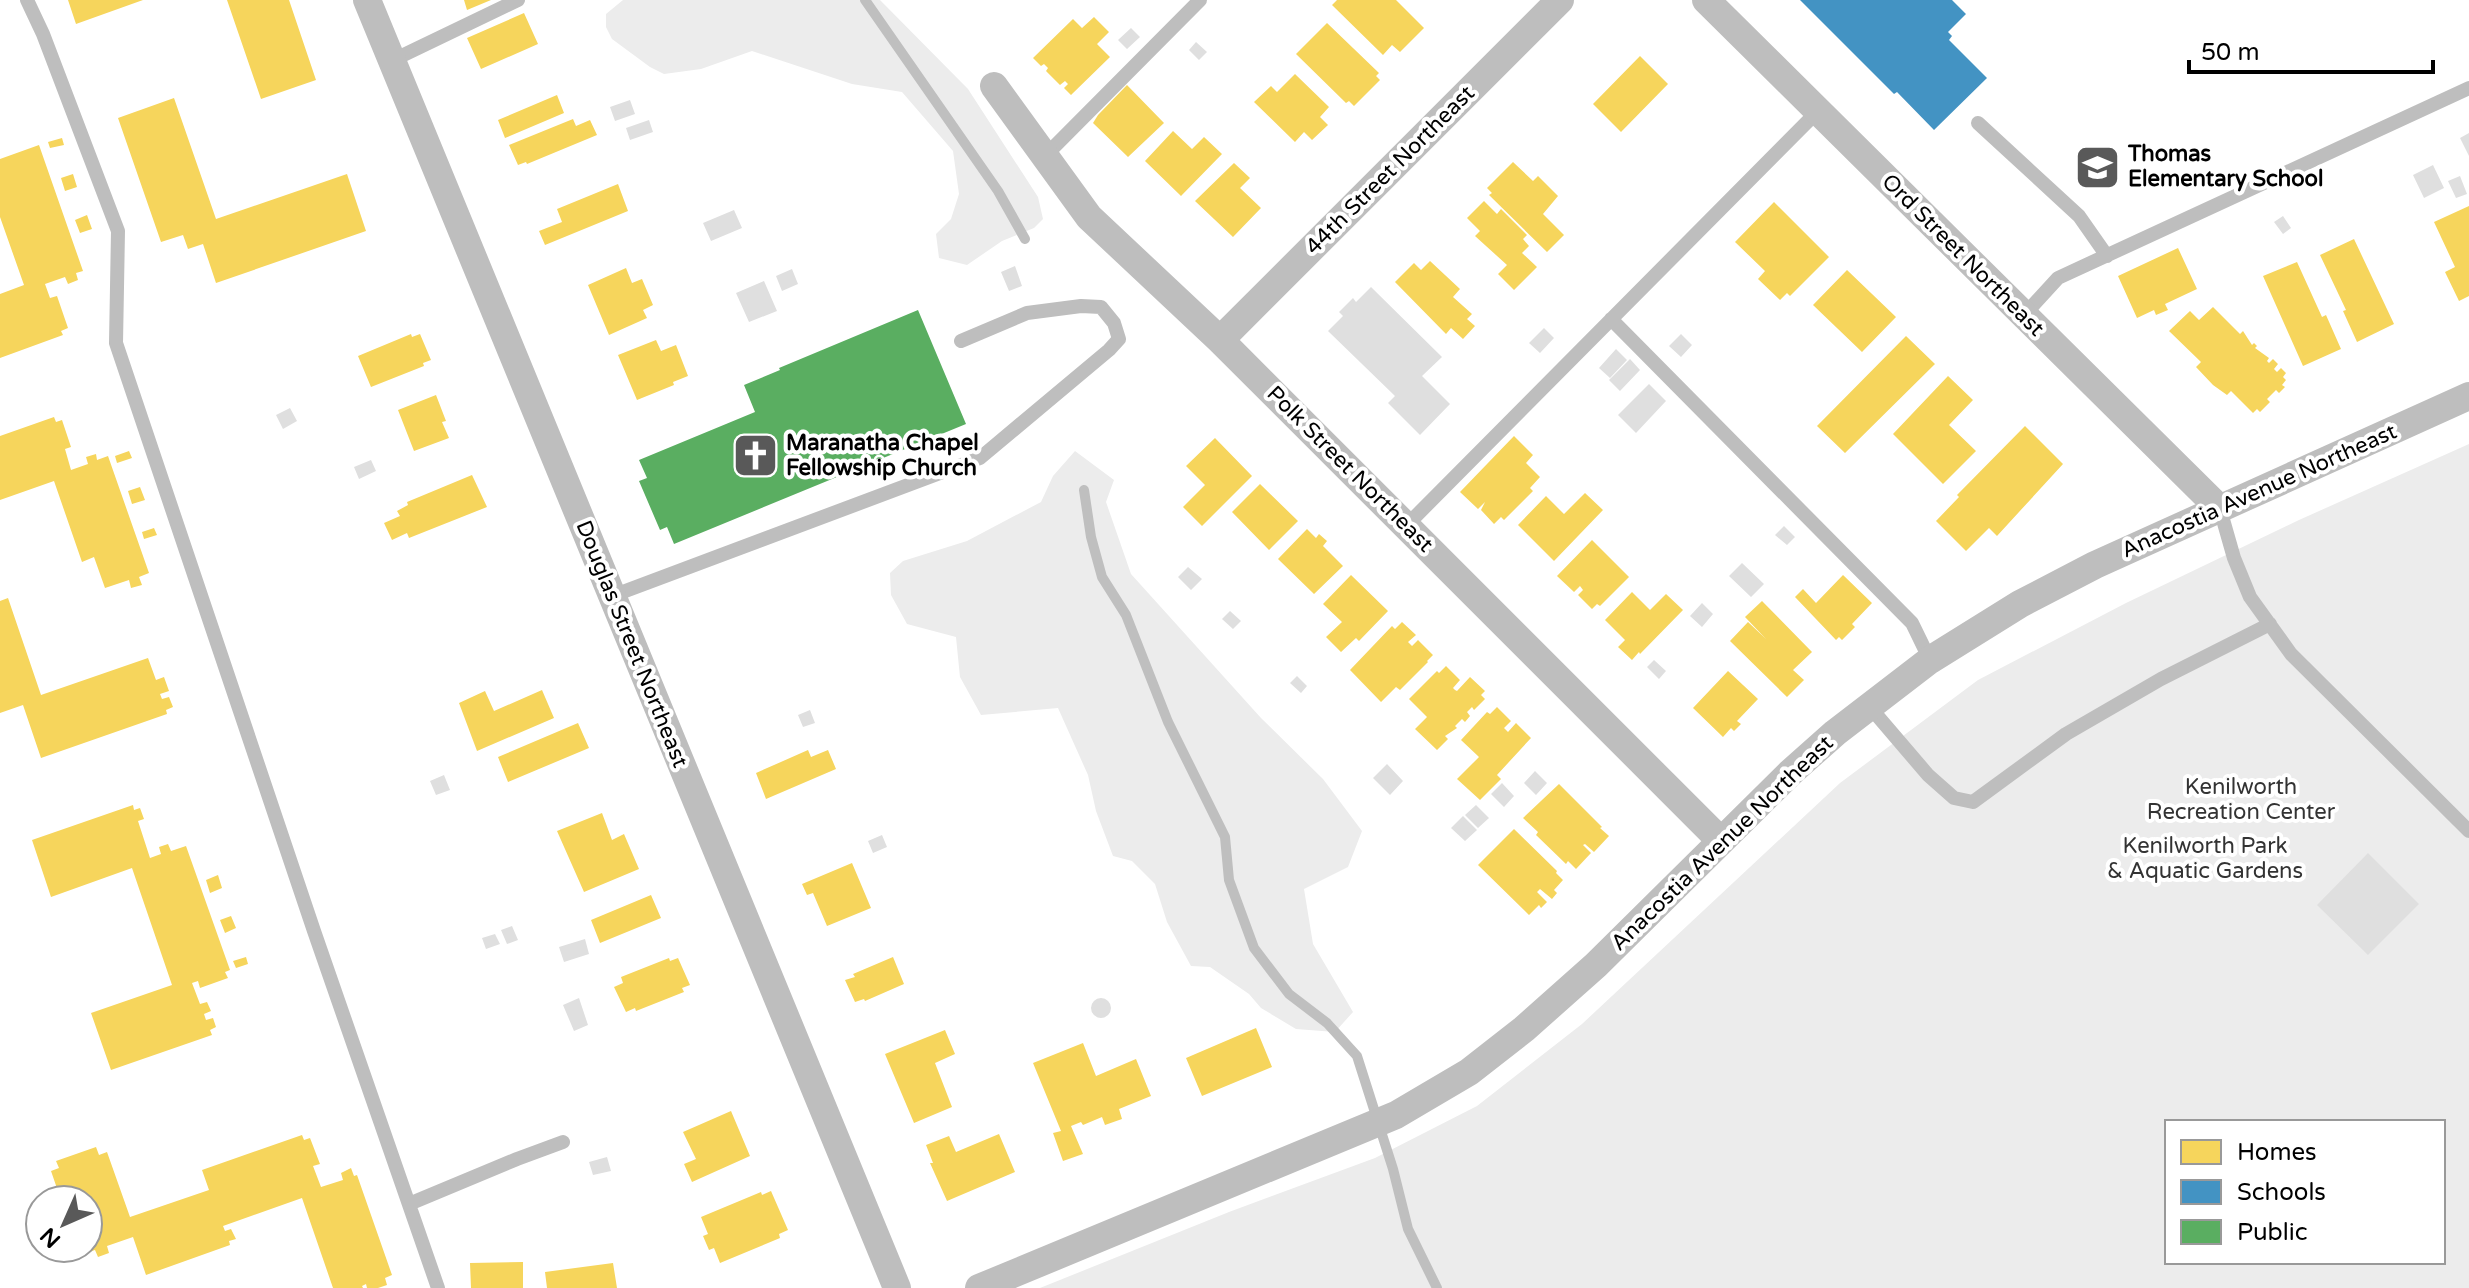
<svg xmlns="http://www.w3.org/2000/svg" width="2469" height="1288" font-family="'Varela Round',sans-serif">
  <rect width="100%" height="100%" fill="#fff"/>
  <path fill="#ececec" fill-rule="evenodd" d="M623 0H880L968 89 1038 197 1043 219 1034 228 1002 241 967 265 939 258 936 234 951 219 959 194 953 151 902 92 852 84 752 51 701 69 664 74 650 67 612 39 606 27V14Z
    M2469 444V1288H1040L1229 1212 1375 1158 1477 1106 1582 1024 1840 783 1978 680 2126 603 2299 520ZM2167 1122H2443V1262H2167Z
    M1075 451 1114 480 1106 502 1131 574 1261 718 1323 779 1362 831 1348 867 1304 889 1313 944 1353 1012 1335 1032 1296 1029 1261 1008 1249 994 1210 967 1191 966 1167 922 1155 884 1132 861 1113 856 1096 811 1088 775 1058 708 981 715 960 677 956 637 907 624 891 595 890 573 903 561 967 541 1041 502 1053 476Z"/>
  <path fill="#f6d55c" d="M68 0H143L76 24Z
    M227 0H289L316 80 261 99Z
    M464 0H491L467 10Z
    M1337 0H1396L1424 28 1400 52 1392 45 1383 55 1332 5Z
    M524 13 538 44 481 69 467 38Z
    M1094 17 1109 32 1097 44 1110 57 1071 95 1064 88 1068 84 1065 81 1060 85 1046 71 1048 68 1044 64 1041 66 1033 58 1073 19 1082 28Z
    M1327 23 1379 73 1376 76 1380 80 1354 106 1349 101 1346 103 1296 54Z
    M1640 56 1668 84 1621 132 1593 104Z
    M1295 74 1329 107 1320 117 1328 125 1312 140 1304 132 1295 142 1254 102 1271 86 1277 92Z
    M1127 85 1164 123 1128 157 1093 123 1098 115Z
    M557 95 564 113 505 138 498 120Z
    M174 98 216 219 347 174 366 231 216 283 203 244 188 249 183 235 161 242 118 118Z
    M573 119 576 126 590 120 597 135 527 164 526 162 518 165 509 145Z
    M1173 131 1192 149 1204 137 1222 154 1181 196 1145 161Z
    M62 138 64 145 50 148 48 142Z
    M39 145 83 271 76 273 78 280 68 284 65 277 45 284 50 298 57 296 68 328 61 331 63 335 0 358V294L24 285 0 217V159Z
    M1513 162 1533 181 1538 176 1558 196 1543 214 1564 235 1547 252 1489 195 1492 193 1487 188Z
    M1234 163 1250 178 1240 188 1261 208 1233 237 1195 201Z
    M73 174 77 187 65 191 61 178Z
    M618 184 628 211 545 245 539 231 562 222 557 209Z
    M1484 201 1497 214 1501 209 1527 235 1523 239 1529 246 1522 253 1537 267 1514 290 1498 274 1507 265 1475 236 1480 231 1467 218Z
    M1774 202 1829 257 1790 296 1787 293 1780 300 1758 279 1765 271 1735 242Z
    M2469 206V296L2459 301 2445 272 2455 267 2434 222Z
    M87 215 92 229 80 233 75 220Z
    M2354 239 2394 324 2357 342 2343 311 2346 310 2320 255Z
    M2178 248 2197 289 2165 304 2168 310 2156 315 2154 310 2137 318 2118 276Z
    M1430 261 1460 289 1453 297 1472 314 1467 319 1475 326 1463 339 1451 328 1446 334 1395 282 1414 263 1421 270Z
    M2297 262 2322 317 2326 315 2341 349 2303 366 2263 276Z
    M626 268 632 283 642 279 653 305 643 310 647 318 609 335 588 285Z
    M1847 270 1896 317 1862 352 1813 305Z
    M2213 307 2240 334 2243 331 2252 345 2254 343 2257 346 2255 348 2269 358 2267 361 2269 363 2273 359 2278 364 2274 369 2277 372 2281 368 2286 373 2283 377 2286 380 2282 385 2285 387 2279 393 2276 390 2267 399 2270 402 2260 412 2257 409 2253 413 2231 391 2227 395 2213 385 2196 367 2201 362 2169 331 2190 311 2199 320Z
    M411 334 412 337 420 334 431 360 423 363 424 366 371 387 358 356Z
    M1906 336 1935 364 1845 453 1817 426Z
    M656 340 661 351 676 345 688 376 673 382 674 385 637 400 618 355Z
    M1948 376 1973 400 1949 425 1976 451 1943 484 1893 434Z
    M436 395 446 421 442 422 449 438 414 451 398 410Z
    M54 417 56 422 62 420 71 447 65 449 71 470 88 464 86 457 96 454 97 460 108 456 149 573 139 577 142 585 131 588 129 580 105 588 94 557 82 562 54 481 0 500V436Z
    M2025 426 2063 464 1997 536 1989 528 1966 551 1936 521 1959 497 1957 495Z
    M1514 436 1533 455 1526 463 1540 477 1530 488 1533 491 1504 520 1501 517 1494 524 1481 510 1485 502 1478 509 1460 492Z
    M1215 438 1252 476 1202 526 1183 507 1205 485 1186 466Z
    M129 451 132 458 117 463 115 456Z
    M472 475 487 507 409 538 407 533 392 540 384 523 400 516 397 511 408 505 407 502Z
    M1260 484 1298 521 1269 550 1232 512Z
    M140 487 145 500 132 504 128 491Z
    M1585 493 1603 510 1554 561 1518 525 1546 496 1564 514Z
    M154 528 157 535 144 539 142 532Z
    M1307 529 1316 538 1319 534 1327 541 1323 546 1343 566 1314 594 1278 559Z
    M1592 540 1629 577 1600 606 1597 604 1592 609 1578 595 1583 590 1580 586 1574 592 1557 576Z
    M1351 575 1388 611 1359 641 1356 638 1341 652 1326 637 1342 622 1323 604Z
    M1843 575 1872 603 1852 624 1855 627 1842 640 1839 637 1836 640 1795 597 1803 589 1816 603Z
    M1632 592 1650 610 1666 594 1683 610 1640 654 1639 652 1632 660 1618 647 1625 640 1605 620Z
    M8 598 41 695 148 658 156 680 164 677 169 691 160 694 162 699 169 697 173 707 166 710 167 714 41 758 23 705 0 713V601Z
    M1762 601 1812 652 1793 670 1804 680 1787 697 1730 641 1748 622 1766 639 1745 617Z
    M1402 622 1416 635 1408 642 1412 646 1418 640 1433 655 1427 661 1428 662 1400 690 1396 687 1381 702 1350 670 1392 626 1395 629Z
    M1446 666 1460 680 1453 688 1455 690 1457 691 1470 677 1485 691 1481 695 1485 699 1474 710 1472 707 1467 712 1470 716 1465 722 1462 719 1455 726 1457 728 1445 736 1448 739 1437 750 1415 729 1427 717 1409 699 1437 671 1439 673Z
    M1728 671 1758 699 1737 721 1741 724 1734 731 1731 728 1723 737 1693 708Z
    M542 690 554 718 477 751 459 703 485 691 494 711Z
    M1497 707 1511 721 1504 728 1508 732 1516 723 1531 738 1497 775 1501 779 1480 800 1457 779 1479 757 1461 740 1487 712 1490 714Z
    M578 723 589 748 508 782 498 757Z
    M808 750 811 757 828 750 836 769 766 799 756 773Z
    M1559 784 1602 827 1600 828 1609 836 1594 852 1585 844 1583 845 1591 853 1576 869 1568 861 1566 864 1536 835 1538 832 1523 818Z
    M133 805 134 810 140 808 144 819 138 821 150 858 161 854 159 847 168 844 171 851 186 846 230 970 225 972 228 978 200 988 198 981 192 983 200 1004 207 1002 211 1011 204 1014 206 1020 213 1018 216 1027 210 1030 212 1035 111 1070 91 1013 172 985 132 868 51 897 32 840Z
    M602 813 612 840 624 834 639 869 584 892 557 831Z
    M1514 829 1557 871 1556 873 1563 880 1554 890 1557 893 1552 899 1540 889 1537 892 1547 902 1541 908 1539 905 1529 915 1478 865Z
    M852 863 871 908 827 926 813 893 807 895 802 884Z
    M218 875 222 888 210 893 206 880Z
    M651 895 661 918 600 943 591 920Z
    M231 916 236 928 225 933 220 920Z
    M246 957 248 964 236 968 233 961Z
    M893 957 904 984 865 1001 864 999 855 1002 845 980 855 977 853 974Z
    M669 958 670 961 678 958 690 985 682 988 684 992 636 1011 635 1008 626 1012 614 987 623 983 621 977Z
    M1256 1028 1272 1067 1202 1096 1186 1058Z
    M945 1030 955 1054 935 1063 952 1107 914 1123 885 1054Z
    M1083 1043 1096 1076 1136 1059 1151 1096 1119 1109 1122 1119 1105 1125 1102 1117 1083 1125 1081 1122 1071 1126 1083 1154 1063 1161 1053 1133 1061 1131 1033 1063Z
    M731 1111 750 1156 692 1182 684 1164 696 1159 683 1132Z
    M999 1134 1015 1172 947 1201 930 1163H933L926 1145 949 1136 956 1152Z
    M302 1135 304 1140 310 1138 320 1164 313 1166 321 1187 343 1180 341 1173 351 1168 354 1176 357 1175 392 1275 385 1278 387 1285 378 1288H367L366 1284 362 1286 363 1288H333L302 1198 223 1226 225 1231 231 1229 236 1239 229 1241 230 1245 146 1275 133 1237 107 1246 109 1253 98 1257 95 1250 80 1255 77 1248H88V1200H61L51 1171 59 1168 56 1161 96 1147 99 1155 107 1152 130 1217 209 1190 202 1170Z
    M771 1191 788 1230 779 1234 780 1238 720 1263 714 1248 709 1250 703 1236 708 1234 701 1217 761 1192 762 1195Z
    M523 1262V1288H471L470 1263Z
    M613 1263 617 1288H547L545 1272Z"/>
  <path fill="#4393c3" d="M1800 0H1952L1966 14 1948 32 1952 36 1949 40 1987 78 1934 130 1897 92 1894 94Z"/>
  <path fill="#5aae61" d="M918 310 966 424 674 544 667 527 660 530 639 481 647 478 639 460 755 412 744 385 780 370 779 368Z"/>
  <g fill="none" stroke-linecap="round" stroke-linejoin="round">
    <path stroke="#bfbfbf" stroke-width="10" d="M865 0 998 191 1025 239
      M1084 490 1091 537 1102 577 1126 615 1168 722 1225 837 1229 880 1254 948 1289 994 1327 1023 1357 1056 1393 1169 1408 1229 1437 1288"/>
  </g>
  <path fill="#dfdfdf" d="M1131 28 1140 37 1127 49 1118 40Z
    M1196 42 1207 52 1199 60 1189 50Z
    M630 100 635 114 615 121 610 107Z
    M649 120 653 132 630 140 626 128Z
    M2469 133V156L2460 138Z
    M2433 165 2444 188 2424 198 2413 175Z
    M2460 176 2467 194 2456 198 2448 181Z
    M734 210 742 228 711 241 703 223Z
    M2283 216 2291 228 2283 234 2274 222Z
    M1015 266 1022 286 1009 291 1001 272Z
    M792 269 798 284 782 291 776 276Z
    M764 281 777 311 749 322 736 293Z
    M1371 287 1442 357 1422 376 1450 404 1420 435 1388 403 1395 396 1328 331 1343 316 1339 312 1353 298 1356 302Z
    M1544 328 1554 338 1540 353 1529 343Z
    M1681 334 1692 345 1681 357 1669 346Z
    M1616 349 1627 360 1610 378 1599 368Z
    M1630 359 1640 370 1620 391 1609 380Z
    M1649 384 1666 401 1636 433 1618 415Z
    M290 408 297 421 283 429 276 415Z
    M371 460 376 471 359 479 354 467Z
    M1784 526 1795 537 1787 545 1775 535Z
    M1742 563 1764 584 1751 597 1729 576Z
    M1188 567 1202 579 1191 590 1178 577Z
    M1702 603 1713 614 1702 627 1690 616Z
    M1230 611 1241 621 1233 629 1222 619Z
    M1654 660 1666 671 1659 679 1647 667Z
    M1297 676 1307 686 1301 693 1290 683Z
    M810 710 815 723 803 727 798 715Z
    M1387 764 1403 781 1390 795 1373 778Z
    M1535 771 1547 783 1536 795 1524 783Z
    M444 775 450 790 436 795 430 781Z
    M1502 783 1514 796 1504 807 1491 794Z
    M1476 805 1489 818 1478 828 1465 815Z
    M1463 816 1477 830 1465 841 1451 828Z
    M882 835 887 847 873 853 868 841Z
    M2368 853 2419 904 2368 955 2317 905Z
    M512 926 518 940 507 944 501 930Z
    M495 934 500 944 486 949 482 938Z
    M585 939 589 954 564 962 559 947Z
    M579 998 588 1025 574 1031 563 1005Z
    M1091 1008a10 10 0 1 1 20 0a10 10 0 1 1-20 0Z
    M607 1157 611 1171 593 1175 589 1162Z"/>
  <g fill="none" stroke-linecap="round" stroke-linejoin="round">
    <path stroke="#bebebe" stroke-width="14" d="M27 0 43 34 118 231 116 343 314 931 438 1288
      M391 61 518 0
      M1978 123 2079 216 2107 256
      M1045 156 1200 0
      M2024 315 2058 278 2469 88
      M1611 319 1912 623 1930 660
      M2220 509 2234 558 2250 597 2291 654 2469 831
      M1407 525 1818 111
      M612 596 980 458 1109 350 1119 339 1114 323 1101 307 1081 306 1027 313 961 341
      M1869 706 1928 775 1954 798 1973 802 2066 734 2161 679 2270 624
      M409 1204 517 1159 563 1142"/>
    <path stroke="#bebebe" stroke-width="28" d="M367 0 897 1288
      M1706 0 2220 509
      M994 86 1089 217 1220 340 1721 841
      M1220 340 1560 0
      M979 1288 1396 1115 1469 1072 1524 1029 1596 965 1790 773 1835 733 1930 660 2020 604 2095 565 2469 396"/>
  </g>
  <defs>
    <symbol id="school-square" viewBox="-11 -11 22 22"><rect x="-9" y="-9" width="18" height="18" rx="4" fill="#595959" stroke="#fff"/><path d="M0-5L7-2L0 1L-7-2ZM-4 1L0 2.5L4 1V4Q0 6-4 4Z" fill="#fff"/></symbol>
    <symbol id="church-square" viewBox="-11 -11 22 22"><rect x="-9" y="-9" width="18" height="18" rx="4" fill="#595959" stroke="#fff"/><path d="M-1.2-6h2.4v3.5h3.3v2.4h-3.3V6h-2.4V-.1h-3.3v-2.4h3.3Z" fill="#fff"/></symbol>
  </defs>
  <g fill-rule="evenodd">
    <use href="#school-square" x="2072" y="142" width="51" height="51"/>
    <use href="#church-square" x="730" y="430" width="51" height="51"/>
  </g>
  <g text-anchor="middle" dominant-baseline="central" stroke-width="8" stroke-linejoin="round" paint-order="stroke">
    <g font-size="22" font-weight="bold" fill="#000" stroke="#fff" text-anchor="start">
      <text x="2128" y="154">Thomas<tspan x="2128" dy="25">Elementary School</tspan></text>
      <text x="786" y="443">Maranatha Chapel<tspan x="786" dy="25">Fellowship Church</tspan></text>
    </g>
    <g font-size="22" fill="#000" stroke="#fff">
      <text transform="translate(1390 170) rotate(-45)">44th Street Northeast</text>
      <text transform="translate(1963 255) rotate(45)">Ord Street Northeast</text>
      <text transform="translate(1350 469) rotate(45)">Polk Street Northeast</text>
      <text transform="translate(2259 491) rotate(-24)">Anacostia Avenue Northeast</text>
      <text transform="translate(632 644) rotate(68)">Douglas Street Northeast</text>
      <text transform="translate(1722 843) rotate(-44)">Anacostia Avenue Northeast</text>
    </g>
    <g font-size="22" fill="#333" stroke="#fff">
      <text x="2241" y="787">Kenilworth<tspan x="2241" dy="25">Recreation Center</tspan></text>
      <text x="2205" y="846">Kenilworth Park<tspan x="2205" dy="25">&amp; Aquatic Gardens</tspan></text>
    </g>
  </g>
  <rect x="2165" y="1120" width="280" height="144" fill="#ffffff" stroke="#999999" stroke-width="2"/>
  <rect x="2181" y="1140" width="40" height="24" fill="#f6d55c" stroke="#999999" stroke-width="2"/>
  <text x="2237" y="1160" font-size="24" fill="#000000">Homes</text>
  <rect x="2181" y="1180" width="40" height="24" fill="#4393c3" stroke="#999999" stroke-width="2"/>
  <text x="2237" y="1200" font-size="24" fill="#000000">Schools</text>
  <rect x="2181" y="1220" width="40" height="24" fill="#5aae61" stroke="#999999" stroke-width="2"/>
  <text x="2237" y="1240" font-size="24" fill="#000000">Public</text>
  <g transform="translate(64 1224) rotate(225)"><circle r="38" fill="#ffffff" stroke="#999999" stroke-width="2"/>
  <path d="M0-6L14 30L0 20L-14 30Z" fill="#595959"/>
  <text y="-12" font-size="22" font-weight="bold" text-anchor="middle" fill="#000000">N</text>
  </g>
  <path d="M2189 60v12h244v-12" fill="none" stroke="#000000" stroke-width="4"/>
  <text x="2201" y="60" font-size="24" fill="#000000" stroke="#ffffff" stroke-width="6" paint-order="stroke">50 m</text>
</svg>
